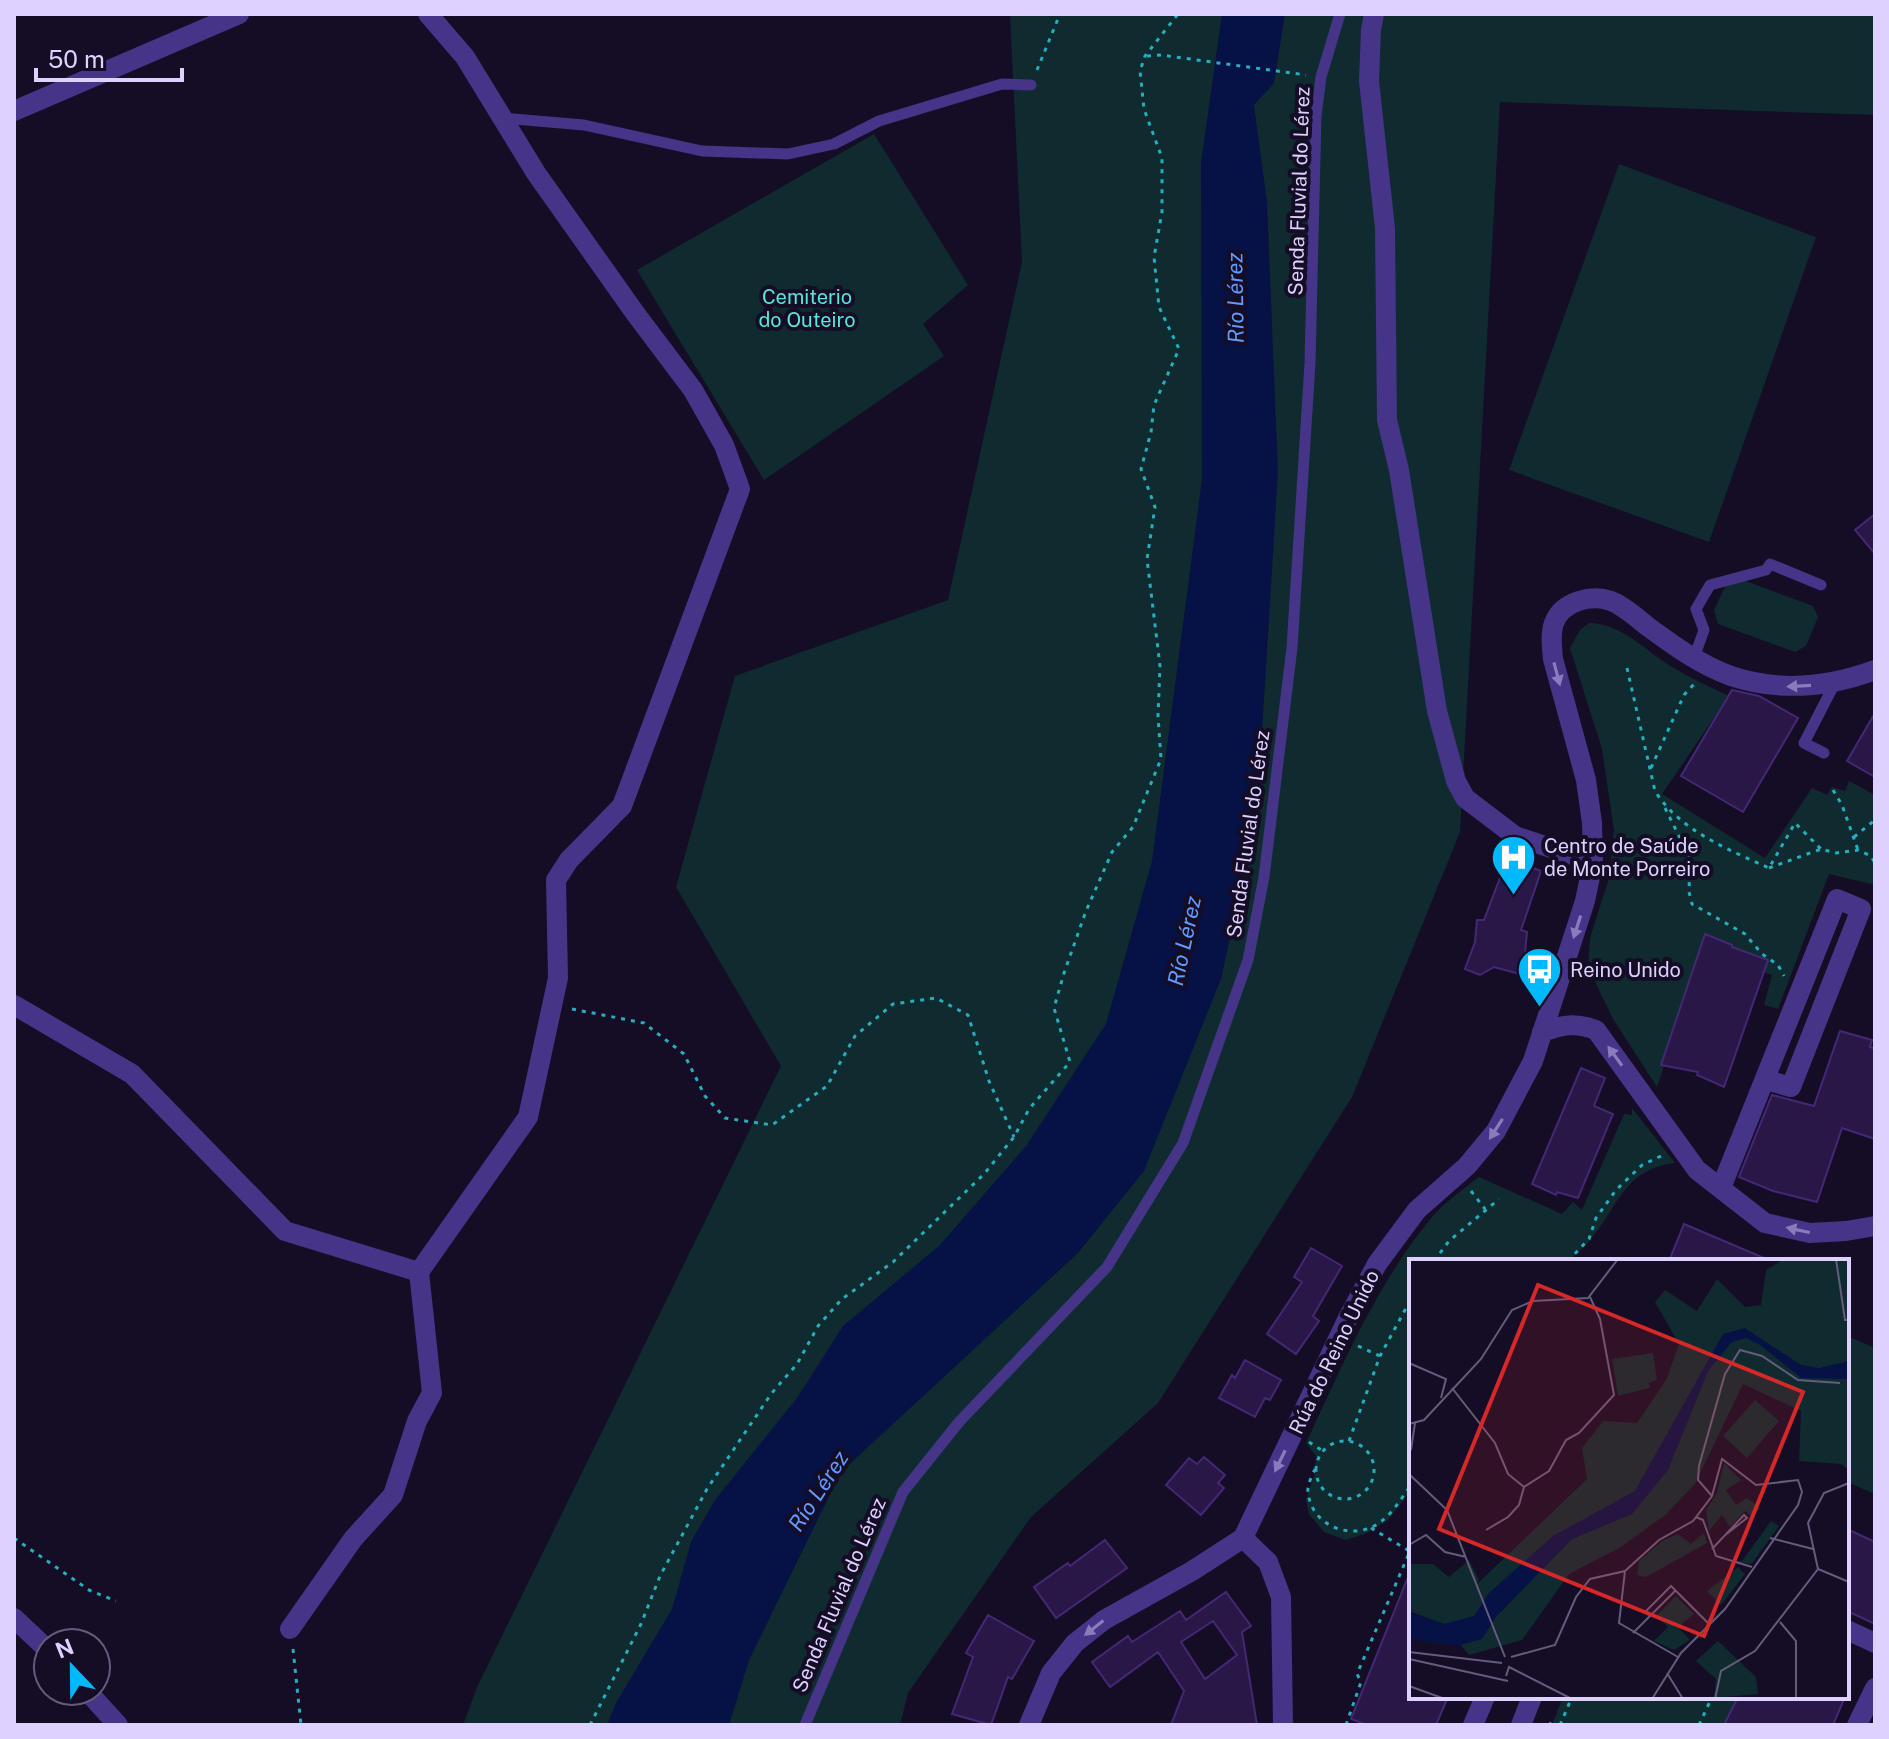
<svg xmlns="http://www.w3.org/2000/svg" width="1889" height="1739" font-family="'Public Sans',sans-serif">
  <rect width="100%" height="100%" fill="#150d25"/>
  <path fill="#0f2b2f" d="M1010 14H1875V115L1500 102 1460 832 1352 1097 1158 1403 1031 1517 908 1693 900 1725H463L478 1685 781 1066 676 887 735 676 948 600 1022 262Z
    M874 134 968 285 923 324 944 356 764 480 637 270Z
    M1619 164 1816 237 1709 542 1509 470Z
    M1743 580 1813 606 1818 617 1806 646 1795 652 1718 624 1714 610 1726 585Z
    M1589 623C1621 623 1646 651 1672 667 1690 678 1710 687 1729 696L1662 794 1765 858 1812 788 1827 795 1832 787 1845 791 1849 781 1875 795V885L1829 874 1778 1009 1764 1005 1772 975 1703 950 1657 1087 1613 1019 1588 967 1590 938 1609 878 1614 830 1602 749 1570 648 1580 630Z
    M1632 1108 1675 1163C1625 1169 1619 1205 1591 1239 1585 1247 1576 1254 1569 1261H1411V1490L1388 1520 1367 1533 1346 1540 1324 1532 1309 1514 1306 1500 1314 1476 1316 1456 1306 1443C1342 1366 1377 1283 1432 1217 1445 1202 1463 1189 1479 1177L1562 1214 1573 1202 1582 1210 1624 1114 1632 1115Z
    M1847 1336 1875 1348V1494L1847 1482Z
    M1563 1697H1738L1724 1725H1552Z"/>
  <path fill="#061245" d="M1222 14H1285L1274 83 1254 105 1267 202 1278 472 1257 814 1221 979 1144 1171 1078 1253 841 1472 749 1660 729 1725H607L616 1703 672 1609 691 1542 715 1500 797 1398 843 1326 940 1245 1026 1146 1106 1024 1152 861 1202 479 1201 163Z"/>
  <path fill="#291747" stroke="#442875" stroke-width="2" fill-rule="evenodd" d="M1875 514V554L1855 530Z
    M1732 690 1759 696 1798 718 1743 812 1681 776Z
    M1875 713V777L1847 761Z
    M1506 862 1521 863 1541 871 1521 930 1527 932 1523 975 1494 967 1480 975 1465 969 1475 942 1477 920H1484Z
    M1705 934 1732 945V947L1768 960 1724 1087 1697 1075 1698 1072 1661 1065Z
    M1840 1031 1872 1040 1870 1047 1875 1049V1139L1842 1128 1817 1202 1773 1191 1739 1177 1772 1095 1814 1106Z
    M1581 1068 1605 1078 1594 1106 1613 1114 1578 1198 1557 1192 1556 1195 1532 1184Z
    M1684 1224 1771 1261H1669Z
    M1311 1248 1342 1266 1313 1316 1319 1321 1296 1354 1267 1334 1302 1282 1294 1277Z
    M1245 1360 1281 1380 1270 1400 1265 1398 1255 1417 1219 1398 1232 1375 1235 1378Z
    M1204 1457 1225 1475 1218 1483 1224 1488 1201 1515 1166 1485 1189 1458 1197 1464Z
    M1847 1529 1875 1542V1624L1847 1611Z
    M1105 1540 1127 1568 1056 1618 1034 1587 1068 1563 1070 1566Z
    M1410 1572 1411 1697H1448L1436 1725H1367L1351 1719Z
    M1226 1592 1251 1626 1242 1632 1257 1725H1171L1184 1691 1158 1652 1110 1687 1092 1662 1128 1636 1132 1642 1180 1611 1186 1620ZM1213 1621 1237 1655 1205 1679 1181 1642Z
    M988 1615 1034 1641 1012 1679 1008 1677 991 1725 952 1714 973 1657 966 1653Z
    M1738 1697H1845L1833 1725H1724Z"/>
  <g fill="none" stroke-linecap="round" stroke-linejoin="round">
    <path stroke="#26aebe" stroke-width="3" stroke-dasharray="4 6" stroke-linecap="butt" d="M1147 56 1161 55 1306 75
      M1037 70 1060 14
      M1627 668 1655 791C1679 830 1729 850 1769 868L1795 823 1821 849
      M1651 768 1684 695 1695 683
      M1833 790 1842 805 1858 850
      M1665 808 1690 858 1689 892 1692 904 1745 934 1762 954 1778 965 1784 976
      M1854 837 1875 820
      M1769 868 1821 849 1836 853 1858 850 1871 856 1875 863
      M572 1009 644 1023 684 1054 705 1096 725 1118 772 1125 827 1086 855 1036 893 1004 936 998 968 1015 989 1081 1014 1137
      M1471 1191 1485 1209
      M1434 1261 1449 1241 1499 1199
      M1568 1261 1589 1239 1596 1218 1616 1190 1642 1165 1661 1156
      M1358 1346 1380 1356
      M1349 1441 1380 1356 1411 1299
      M1316 1470a29 29 0 1 1 58 0a29 29 0 1 1-58 0Z
      M1309 1442 1323 1451
      M1315 1469C1312 1476 1307 1485 1308 1492 1311 1524 1347 1540 1374 1526 1391 1517 1400 1500 1411 1485
      M1371 1528 1411 1552
      M14 1538 89 1590 116 1601
      M293 1649 301 1725
      M1549 1723 1553 1725
      M590 1725 641 1624 660 1576 707 1489 771 1394 797 1364 818 1326 842 1299 893 1262 984 1174 1014 1137 1029 1109 1070 1062 1054 1008 1064 973 1086 911 1112 852 1133 827 1161 759 1158 716 1160 666 1147 559 1155 507 1141 469 1151 432 1154 405 1179 349 1159 307 1154 257 1162 212V158L1144 109 1140 71 1145 56 1178 14
      M1346 1725 1361 1682 1357 1674 1410 1551
      M1560 1725 1572 1697
      M1699 1725 1712 1697"/>
    <path stroke="#453487" stroke-width="11" d="M503 118 584 125 702 151 788 154 834 144 879 121 1002 84 1031 85
      M1694 658 1704 630 1696 609 1710 585 1766 570 1770 564 1821 585
      M1824 753 1804 743 1835 683
      M805 1725 903 1492 959 1422 1107 1267 1183 1143 1248 960 1264 877 1292 648 1310 363 1316 116 1321 77 1340 14"/>
    <path stroke="#453487" stroke-width="20" d="M1374 14 1371 30 1369 81 1385 228 1387 420 1399 470 1437 711 1456 781 1465 798 1515 836 1593 862
      M14 1005 132 1074 285 1231 419 1272
      M1542 1032C1563 1025 1575 1022 1596 1030L1697 1170 1765 1223 1810 1233 1846 1231 1875 1226
      M1721 1188 1837 899 1861 909 1791 1087 1766 1080
      M1243 1538 1268 1562 1281 1597 1283 1725
      M290 1629 353 1539 393 1495 417 1421 432 1393 419 1272 528 1117 558 978 556 880 569 860 622 806 740 489 724 445 693 390 635 313 536 173 465 57 428 14
      M1847 1630 1875 1643
      M1029 1725 1051 1673 1075 1643 1104 1620 1192 1571 1243 1538 1348 1318 1377 1264 1417 1210 1467 1166 1496 1131 1533 1061 1585 901 1593 862 1592 823 1586 780 1553 659C1552 647 1550 634 1554 623 1562 601 1592 594 1611 601 1624 606 1636 617 1647 626 1673 645 1700 665 1731 676 1779 692 1829 687 1875 670
      M1473 1725 1485 1697
      M1521 1725 1532 1697
      M1857 1725 1875 1688"/>
    <path stroke="#453487" stroke-width="20" d="M14 111 239 14
      M14 1618 48 1650
      M87 1691 118 1725"/>
  </g>
  <defs><path id="oneway-solid" d="M-6-.8H1V-3.2L6.5 0L1 3.2V.8H-6Z" transform="scale(2)"/></defs>
  <g fill="#8a7bbd">
    <use href="#oneway-solid" transform="translate(1557 674) rotate(75)"/>
    <use href="#oneway-solid" transform="translate(1799 686) rotate(177)"/>
    <use href="#oneway-solid" transform="translate(1577 927) rotate(108)"/>
    <use href="#oneway-solid" transform="translate(1615 1056) rotate(-126)"/>
    <use href="#oneway-solid" transform="translate(1496 1129) rotate(123)"/>
    <use href="#oneway-solid" transform="translate(1798 1230) rotate(-168)"/>
    <use href="#oneway-solid" transform="translate(1280 1461) rotate(116)"/>
    <use href="#oneway-solid" transform="translate(1094 1628) rotate(142)"/>
  </g>
  <defs>
    <symbol id="hospital-pin" viewBox="-11 -11 22 30"><path d="M0 17L-7.5 6A9.5 9.5 0 1 1 7.5 6Z" fill="#00b9fc" stroke="#150d25"/><path d="M-5-5h3v3.5h4V-5h3V5h-3V1.5h-4V5h-3Z" fill="#fff"/></symbol>
    <symbol id="bus-pin" viewBox="-11 -11 22 30"><path d="M0 17L-7.5 6A9.5 9.5 0 1 1 7.5 6Z" fill="#00b9fc" stroke="#150d25"/><path d="M-5-6H5V4H4V6H2V4H-2V6H-4V4H-5ZM-3.5-4V0h7V-4ZM-3.5 1.2v1.5H-2V1.2ZM2 1.2v1.5H3.5V1.2Z" fill="#fff"/></symbol>
  </defs>
  <g fill-rule="evenodd">
    <use href="#hospital-pin" x="1488" y="832" width="51" height="69"/>
    <use href="#bus-pin" x="1514" y="944" width="51" height="69"/>
  </g>
  <g text-anchor="middle" dominant-baseline="central" stroke-width="8" stroke-linejoin="round" paint-order="stroke">
    <g font-size="20" fill="#ded1ff" stroke="#150d25">
      <text transform="translate(1299 191) rotate(-88)">Senda Fluvial do Lérez</text>
      <text transform="translate(1248 834) rotate(-82)">Senda Fluvial do Lérez</text>
      <text transform="translate(1334 1352) rotate(-64)">Rúa do Reino Unido</text>
      <text transform="translate(839 1595) rotate(-67)">Senda Fluvial do Lérez</text>
    </g>
    <g font-size="20" fill="#54e8db" stroke="#150d25">
      <text x="807" y="297">Cemiterio<tspan x="807" dy="23">do Outeiro</tspan></text>
    </g>
    <g font-size="20" fill="#ded1ff" stroke="#150d25" text-anchor="start">
      <text x="1544" y="846">Centro de Saúde<tspan x="1544" dy="23">de Monte Porreiro</tspan></text>
      <text x="1570" y="970">Reino Unido</text>
    </g>
    <g font-size="22" font-style="italic" fill="#5f9aff" stroke="#150d25">
      <text transform="translate(1235 298) rotate(-91)">Río Lérez</text>
      <text transform="translate(1184 941) rotate(-78)">Río Lérez</text>
      <text transform="translate(818 1491) rotate(-57)">Río Lérez</text>
    </g>
  </g>
  <g transform="translate(1409 1259)">
    <rect width="440" height="440" fill="#150d25"/>
    <path d="M375 0H440V211L432 205 390 202 392 152 334 125 286 225 256 256 212 288 160 315 113 381 60 396 35 365 0 352V305H24L40 318 60 301 70 321 66 327 178 220 173 189 194 162 228 164 257 121 270 85 246 43 256 31 288 52 308 20 336 48 352 46 357 11ZM244 94 248 121 240 124 241 129 209 137 203 100ZM346 141 370 162 338 199 314 177ZM315 204 332 221 317 231 327 246 338 239 351 249 344 258 336 252 321 268 313 256 300 272 297 251 308 234ZM362 262 370 267 344 303 341 305 325 302H333ZM295 274 298 284 237 318 228 316 230 302 253 282 269 275 282 285ZM329 308 336 315 312 346 298 332ZM267 337 285 355 269 368 281 381 265 391 245 382 259 368 247 357ZM309 382 347 418 349 435 305 439 307 420 287 402Z" fill="#0f2b2f"/>
    <path d="M336 69 392 106 410 109 440 102V120L392 119 351 86 337 79 323 83 299 112 259 211 223 255 163 280 87 358 73 380 48 387 0 380V353L35 365 65 357 80 334 144 277 226 232 314 75Z" fill="#061245"/>
    <path fill="none" stroke="#655b7c" stroke-width="2" d="M427 0 436 61H440M0 104 37 120 32 139M43 129 86 184 99 215 115 228M0 165 15 161 72 100 103 51 124 42 179 39 209 0M2 191 6 164M0 215 38 251 96 398M440 224 415 234 399 264 409 310 440 323M303 237 289 221 290 207 316 115 331 91 353 97 389 121 431 124M287 258 294 261 307 297 343 308M77 271 99 258 110 246 115 228 140 212 157 181 170 174 205 136 191 60 181 38M361 279 404 290M0 286 17 276 36 293 57 298M303 290 335 256 338 259 315 277M216 312 210 364 269 398M266 332 241 357 237 352 262 327 300 365M371 363 387 382V440M224 374 241 357M0 393 93 404M102 398 146 386 167 338 181 320 216 312 250 281 284 262 303 237 313 200 347 226 389 221 393 233 389 246 316 350 272 394 243 440M0 400 99 422M258 414 274 440M97 417 100 408 163 440M0 427 36 440M306 440 312 412 346 392 409 310"/>
    <path fill="#d62828" fill-opacity="0.15" stroke="#d62828" stroke-width="4" d="M129 26 394 133 295 377 30 270Z"/>
    <rect width="440" height="440" fill="none" stroke="#ded1ff" stroke-width="4"/>
  </g>
  <rect width="1889" height="1739" fill="none" stroke="#ded1ff" stroke-width="32"/>
  <g transform="translate(72 1667) rotate(338)"><circle r="38" fill="#150d25" stroke="#655b7c" stroke-width="2"/>
  <path d="M0-6L14 30L0 20L-14 30Z" fill="#00b9fc"/>
  <text y="-12" font-size="22" font-weight="bold" text-anchor="middle" fill="#ded1ff">N</text>
  </g>
  <path d="M36 68v12h146v-12" fill="none" stroke="#ded1ff" stroke-width="4"/>
  <text x="48" y="68" font-size="24" fill="#ded1ff" stroke="#150d25" stroke-width="6" paint-order="stroke">50 m</text>
</svg>
